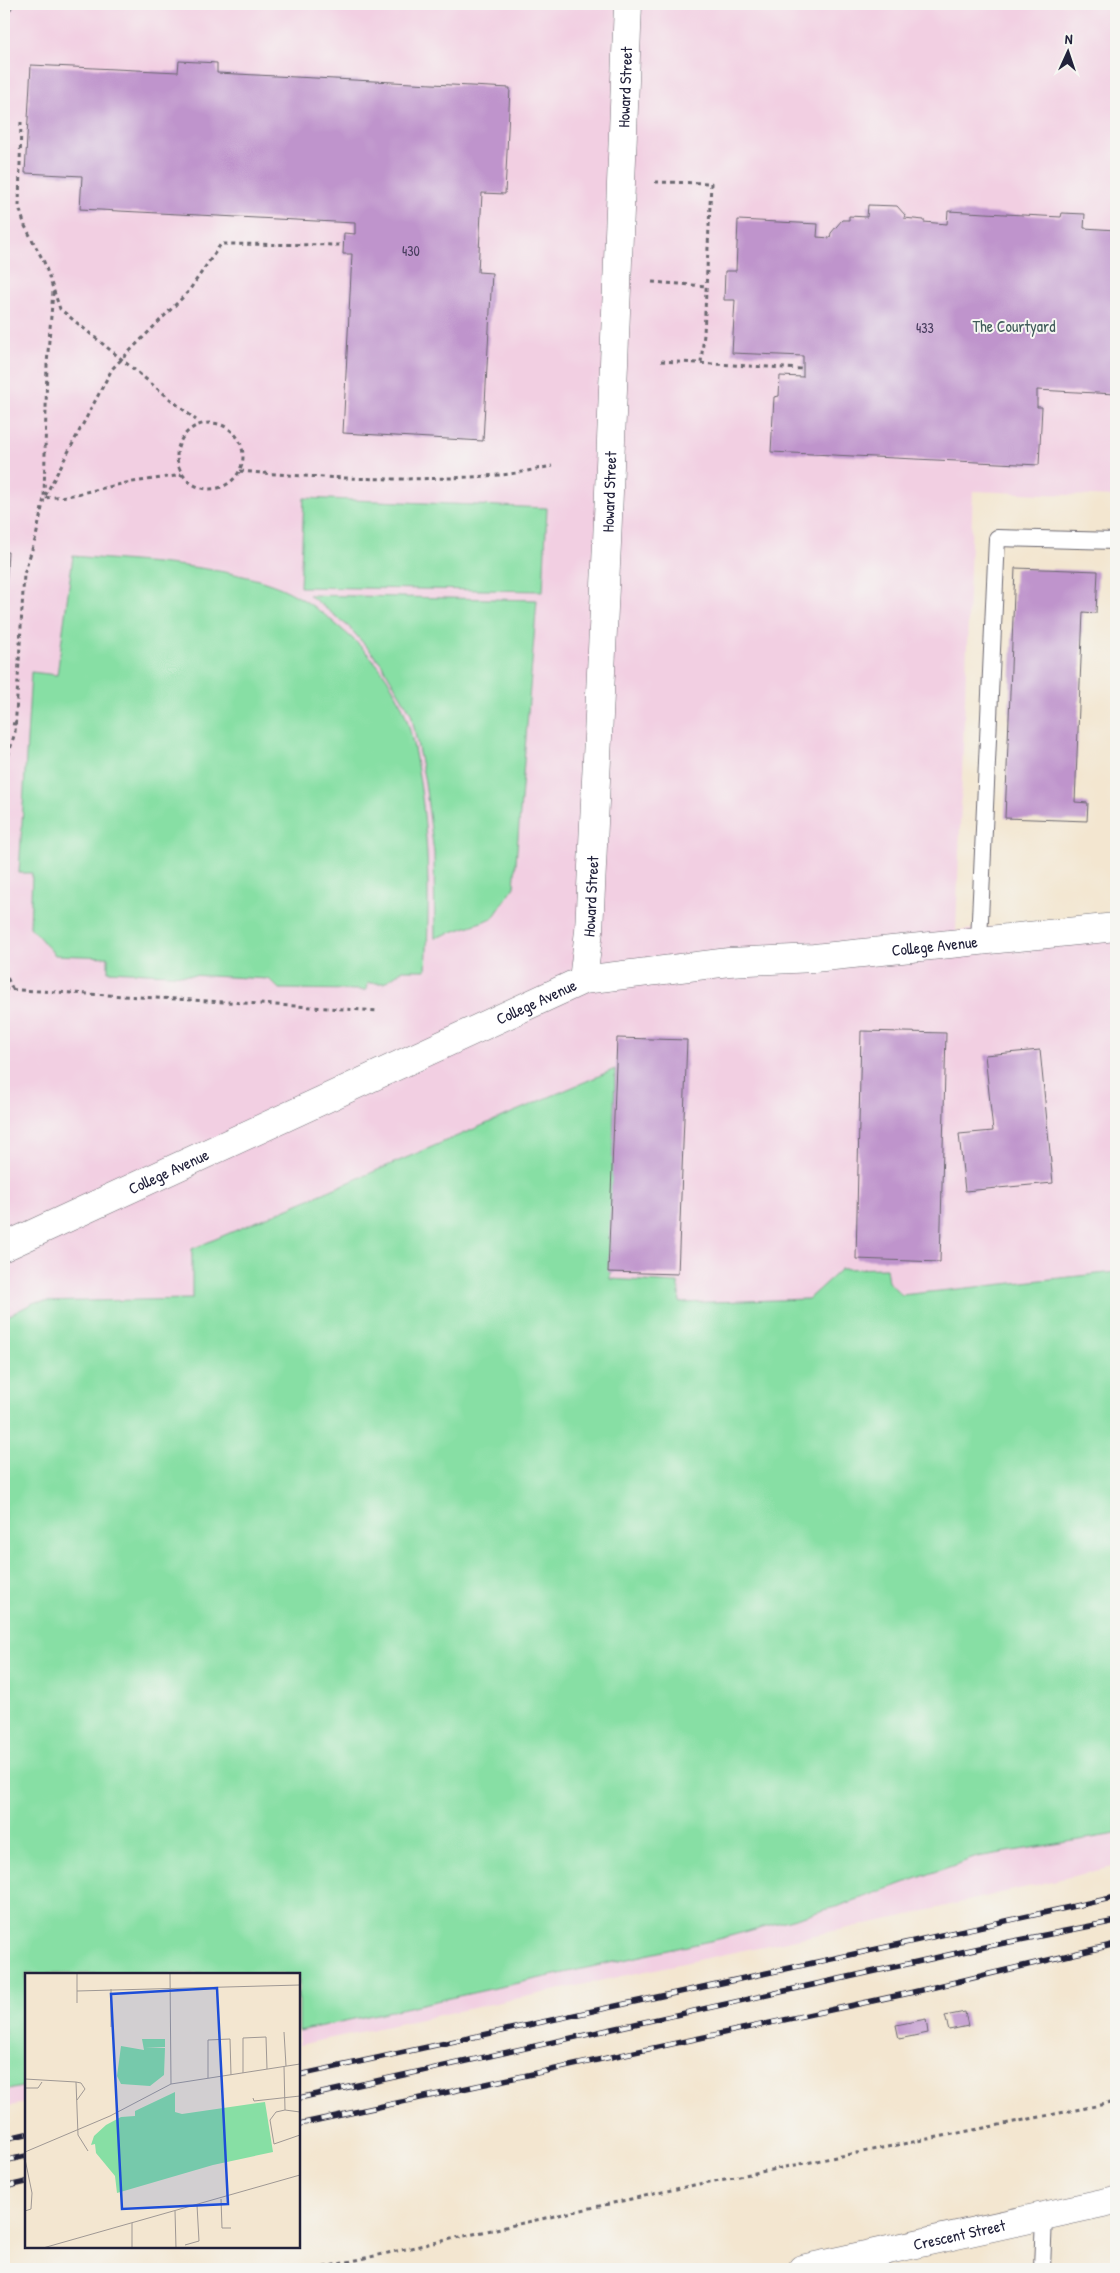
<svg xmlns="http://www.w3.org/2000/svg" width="1120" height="2273" font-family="'Patrick Hand',sans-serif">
  <rect width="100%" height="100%" fill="#f6f6f2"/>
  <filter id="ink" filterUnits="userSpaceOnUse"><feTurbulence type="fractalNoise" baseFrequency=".02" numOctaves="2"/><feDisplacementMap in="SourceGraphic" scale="10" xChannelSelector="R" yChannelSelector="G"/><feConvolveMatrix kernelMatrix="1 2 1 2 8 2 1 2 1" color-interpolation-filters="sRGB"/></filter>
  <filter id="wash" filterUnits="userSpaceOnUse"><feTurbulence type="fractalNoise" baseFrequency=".0096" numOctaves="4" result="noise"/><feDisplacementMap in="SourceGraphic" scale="20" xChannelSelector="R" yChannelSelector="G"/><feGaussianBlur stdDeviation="1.12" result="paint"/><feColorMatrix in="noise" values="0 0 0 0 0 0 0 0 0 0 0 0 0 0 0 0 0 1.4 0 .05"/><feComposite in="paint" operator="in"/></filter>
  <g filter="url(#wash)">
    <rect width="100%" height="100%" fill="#f3e6d0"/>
    <path fill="#f2cfe2" d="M4 4H1116V497L973 491 956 931 1116 915V1866L904 1916 299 2045V1974H26V2103L4 2107Z"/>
    <path fill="#87dfa4" stroke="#548070" d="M304 498 547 508 543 591 300 587Z
      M73 556C134 562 214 564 271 584 295 592 320 610 338 626 362 646 385 669 398 698 408 717 412 738 416 759 429 828 430 900 426 970H403L384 983H368L366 990 279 989 269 979 108 971V957L55 955 30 927 32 873H19L31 672 57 675Z
      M309 595 537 600 514 887 493 918 435 938 434 853 425 782 411 713 381 663 349 627Z
      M615 1069 610 1279 678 1283 680 1303 808 1299 841 1269 886 1268 888 1282 902 1295 1116 1272V1834L977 1857 839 1906 719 1939 299 2031V1974H26V2086L4 2091V1318L35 1302 192 1299V1249Z"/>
    <g id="blocks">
      <path fill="#bf94cc" d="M179 61 217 63V73L510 88 505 194 482 193 478 272 492 273 483 441 343 433 352 254H343L344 233 355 234V223L80 209 82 176 25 173 31 65 178 72Z
        M868 205 897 206 905 215 904 218 924 220V222L947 224 948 211 1061 217 1062 213 1085 214 1084 228 1116 230V394L1037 390V407H1042L1039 465 771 452 774 397 779 396 780 376 803 377V356L732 353 735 300H724L725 271H736L738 220 818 224 817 237 830 238 831 233 842 220H849V216L867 217Z
        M4 552H8L5 606H4Z
        M1015 568 1098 571 1096 613 1083 612 1075 802 1088 803 1087 821 1005 818Z
        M861 1031 946 1033 940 1262 856 1259Z
        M617 1038 687 1040 678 1274 608 1272Z
        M1040 1050 1053 1183 965 1191 959 1134 993 1131 985 1055Z
        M965 2012 968 2026 949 2030 945 2016Z
        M926 2019 928 2033 899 2039 896 2025Z"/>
    </g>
  </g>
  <g filter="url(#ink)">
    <use href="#blocks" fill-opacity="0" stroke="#6b676f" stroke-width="1"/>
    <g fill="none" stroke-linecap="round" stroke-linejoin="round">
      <defs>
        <path id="lane" d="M4 5V4
          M979 941 997 538 1116 541
          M1042 2269 1044 2216"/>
        <g id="street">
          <path id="s1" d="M583 980 589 931 607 543 628 4"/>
          <path id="s2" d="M802 2269 1116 2200"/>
        </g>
        <g id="secondary">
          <path id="s3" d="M4 1247 583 980 729 962 814 958 1116 927"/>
        </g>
      </defs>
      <use href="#lane" stroke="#6b676f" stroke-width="18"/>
      <use href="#street" stroke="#6b676f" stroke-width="29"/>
      <use href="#secondary" stroke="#6b676f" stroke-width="29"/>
      <path stroke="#6b676f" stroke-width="3" stroke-dasharray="4 4" stroke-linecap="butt" d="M21 122 19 207 25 226 44 262 60 309 196 420
        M655 182 711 183 704 334 701 363
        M652 282 706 286
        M53 292 47 364 44 498 68 496 126 483 182 475
        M661 361 803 369
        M177 456a33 33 0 1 1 66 0a33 33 0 1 1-66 0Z
        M240 471C326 479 414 482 499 475 517 474 535 469 552 466
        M4 723 16 724
        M4 771 15 732 24 574 36 537 44 498 112 369 188 292 221 244 343 245
        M4 817 5 849 4 861
        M4 971 13 990
        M4 989 379 1011
        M316 2269 694 2185 1116 2102"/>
      <use href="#lane" stroke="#fff" stroke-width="16"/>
      <use href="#street" stroke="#fff" stroke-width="28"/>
      <use href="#secondary" stroke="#fff" stroke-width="28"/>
      <defs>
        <path id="rail" d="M299 2075 1116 1897
          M299 2098 989 1946 1116 1921
          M299 2124 905 1994 1116 1944
          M4 2139 26 2134
          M4 2161 26 2156
          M4 2187 26 2182"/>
      </defs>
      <use href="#rail" stroke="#22223b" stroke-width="5.5"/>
      <use href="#rail" stroke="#f6f6f2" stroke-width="4" stroke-dasharray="11" stroke-linecap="butt"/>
    </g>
  </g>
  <g text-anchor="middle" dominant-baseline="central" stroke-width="4" stroke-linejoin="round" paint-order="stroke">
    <g font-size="14" fill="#493e5f">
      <text x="411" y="250">430</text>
      <text x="925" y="327">433</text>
    </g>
    <g font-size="16" fill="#22223b" stroke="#f6f6f2">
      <text stroke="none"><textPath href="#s1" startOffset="894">Howard Street</textPath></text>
      <text stroke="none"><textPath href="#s1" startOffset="489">Howard Street</textPath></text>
      <text stroke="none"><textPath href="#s1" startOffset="84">Howard Street</textPath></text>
      <text stroke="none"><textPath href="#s3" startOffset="991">College Avenue</textPath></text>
      <text stroke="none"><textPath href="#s3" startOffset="586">College Avenue</textPath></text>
      <text stroke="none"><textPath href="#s3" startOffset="181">College Avenue</textPath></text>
      <text stroke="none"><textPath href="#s2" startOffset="161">Crescent Street</textPath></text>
    </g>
    <g font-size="16" fill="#405b5a" stroke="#f6f6f2">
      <text x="1014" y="326">The Courtyard</text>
    </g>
  </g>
  <g transform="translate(25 1973)">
    <rect width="275" height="275" fill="#f3e6d0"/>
    <path d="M117 66H140V74L120 75H140L139 102 125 113 96 111 92 103 96 73 119 77ZM150 119V139L157 141 240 129 248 179 188 192 92 220 90 203 71 180 70 171 66 172 69 163 81 152 96 144 110 143V138Z" fill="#87dfa4"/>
    <path fill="none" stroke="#9f9894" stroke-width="1" d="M145 0 146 111M52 18 275 12M52 30V0M86 54V16M259 59 261 93M259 93 260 137 251 139 245 147 249 171 275 162M218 100V65L241 64 242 96M183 105V67L205 66 206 102M0 106 51 109M0 115H13L17 109M228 125 229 128 275 123M52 127 60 116 56 110 51 109 53 162 63 178M260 137 275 139M0 179 85 143 146 111 275 91M0 186 7 220 6 236 0 238M196 226 197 255H206M150 238 151 275M107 250V275M160 272 174 268 172 232M18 275 275 202"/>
    <path fill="#1d4ed8" fill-opacity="0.15" stroke="#1d4ed8" stroke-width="2.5" d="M192 15 203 231 97 236 86 21Z"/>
    <rect width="275" height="275" fill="none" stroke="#22223b" stroke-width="2.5"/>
  </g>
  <rect width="1120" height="2273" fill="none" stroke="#f6f6f2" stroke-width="20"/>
  <g transform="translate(1068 52) rotate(3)" stroke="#f6f6f2" stroke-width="4" paint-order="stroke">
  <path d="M0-4L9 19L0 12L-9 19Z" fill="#22223b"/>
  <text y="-8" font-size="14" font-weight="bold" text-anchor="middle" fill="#22223b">N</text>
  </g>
</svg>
